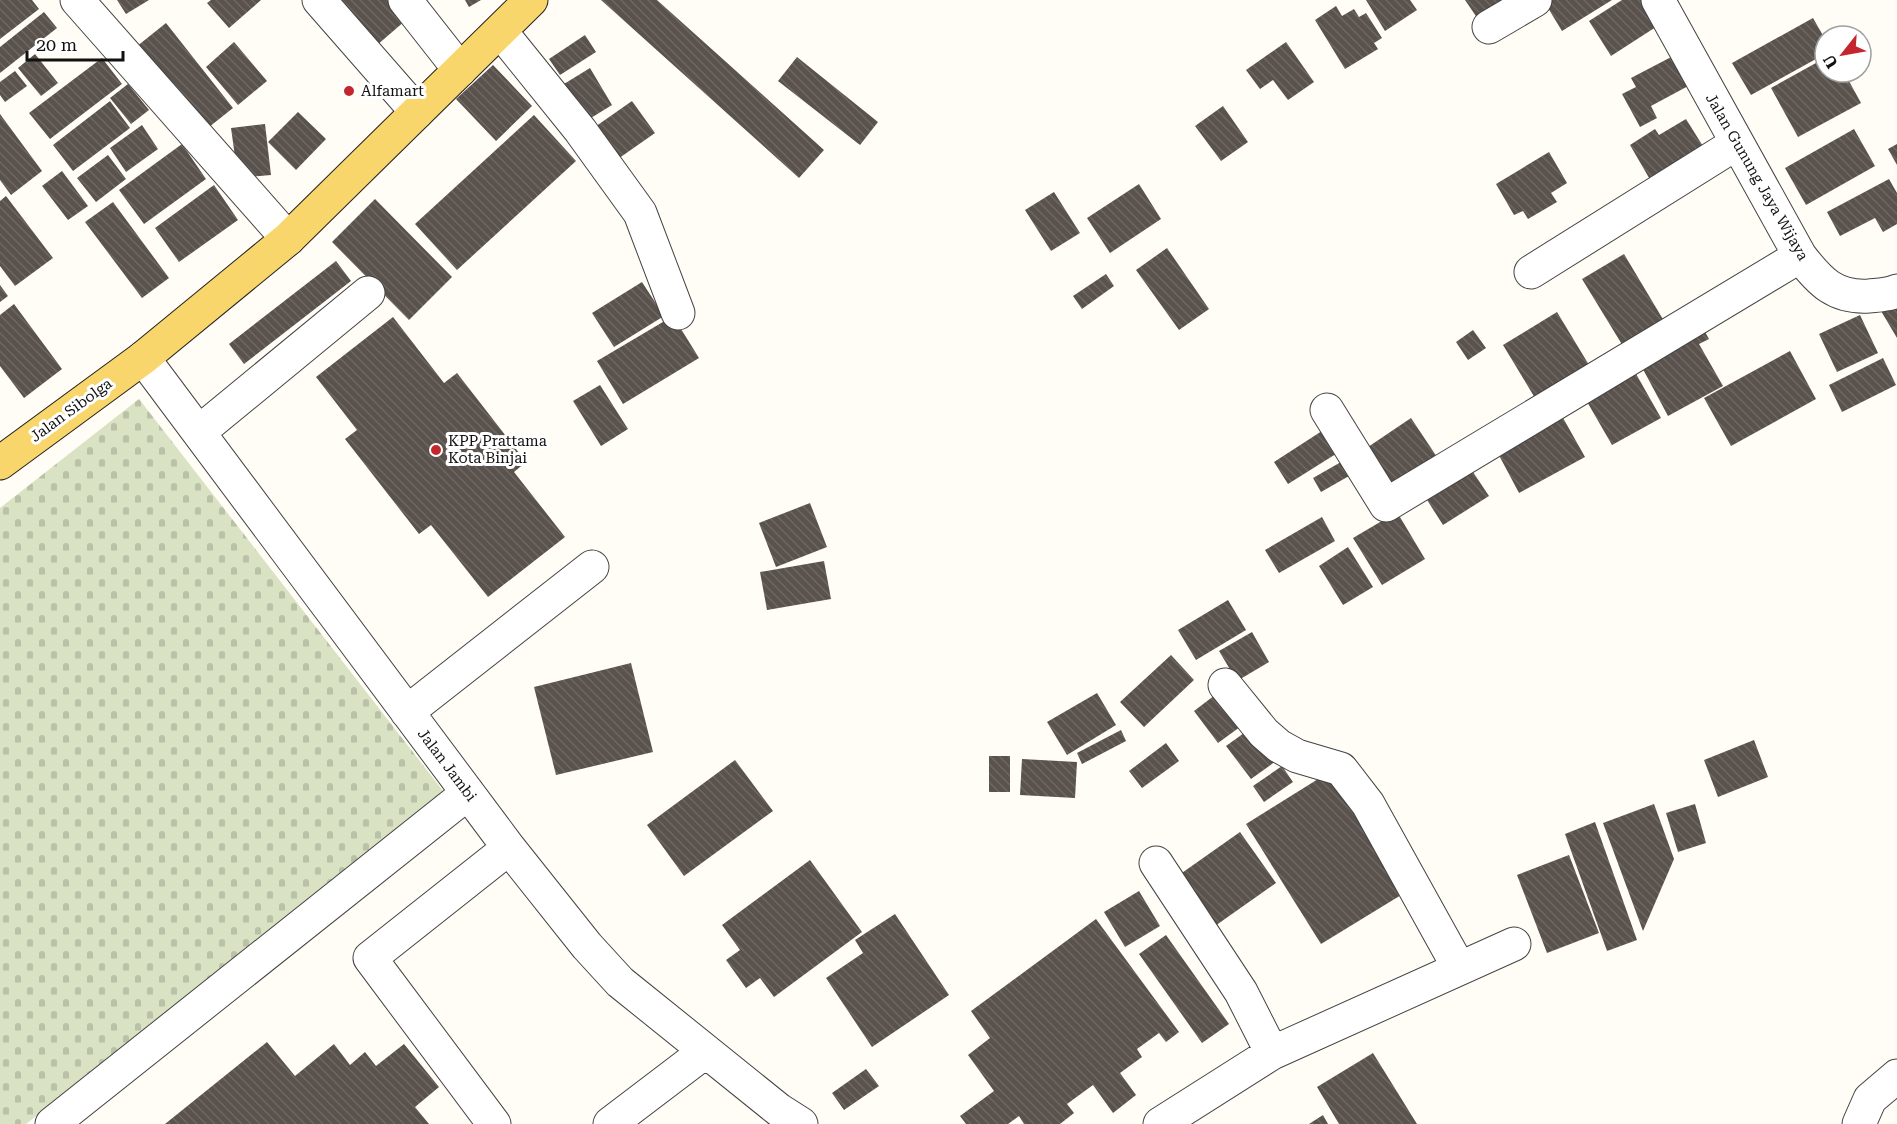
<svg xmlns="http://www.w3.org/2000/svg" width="1897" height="1124" font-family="'Roboto Serif',serif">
  <defs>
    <pattern id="cemetery-stones" width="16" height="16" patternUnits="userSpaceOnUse" patternTransform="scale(1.5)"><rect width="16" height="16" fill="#d9e3c4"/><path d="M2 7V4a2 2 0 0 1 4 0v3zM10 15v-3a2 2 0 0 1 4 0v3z" fill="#b9c2a7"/></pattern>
    <pattern id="building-back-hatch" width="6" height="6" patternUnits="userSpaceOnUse" patternTransform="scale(1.5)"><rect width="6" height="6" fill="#5a524d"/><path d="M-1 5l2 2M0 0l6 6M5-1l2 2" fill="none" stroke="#6d6662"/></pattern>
  </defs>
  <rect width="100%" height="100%" fill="#fffdf5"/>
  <path fill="url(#cemetery-stones)" d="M139 399 447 796 26 1124H0V508Z"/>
  <path fill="url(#building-back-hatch)" d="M0 0H32L39 9 0 39Z
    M117 0H149L126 14Z
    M211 0H261L229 28 207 3Z
    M325 0H401L413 14 369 52Z
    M465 0H481L469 7Z
    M601 0H657L824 150 799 178Z
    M1366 0H1410L1417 10 1385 31Z
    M1465 0H1507L1482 25Z
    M1551 0H1612L1562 31 1545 3Z
    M1622 0H1643L1659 25 1611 56 1589 21Z
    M1336 6 1342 16 1354 9 1359 17 1366 13 1382 38 1374 43 1378 49 1345 69 1315 20Z
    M44 12 57 28 0 73V47Z
    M1813 18 1825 39V54L1751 95 1732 63Z
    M166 23 233 108 204 131 136 47Z
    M585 35 596 52 560 75 549 59Z
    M234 42 267 81 238 105 206 67Z
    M1286 42 1314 82 1288 100 1273 80 1260 89 1246 70Z
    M35 54 58 83 41 96 18 68Z
    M1675 55 1690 85 1651 106 1657 118 1640 127 1622 94 1636 87 1631 78Z
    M797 57 878 122 860 145 778 81Z
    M102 58 122 84 50 139 29 113Z
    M1825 58V72H1844L1861 103 1798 137 1771 88Z
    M493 65 532 106 496 141 456 99Z
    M590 68 612 105 586 121 564 84Z
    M15 71 27 86 5 102 0 95V82Z
    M128 84 149 110 131 124 110 98Z
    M110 101 130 128 73 171 53 145Z
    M632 101 655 133 615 161 592 129Z
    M1223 106 1248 142 1221 161 1195 126Z
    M298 112 326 139 296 170 268 142Z
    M0 114 42 171 11 195 0 180Z
    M534 115 576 161 457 270 415 224Z
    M1686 119 1706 151 1652 183 1630 145 1655 129 1659 135Z
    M265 124 271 175 238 178 231 128Z
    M142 125 158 149 126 172 110 148Z
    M1854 129 1875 166 1806 205 1785 168Z
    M182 144 206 179 144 224 119 190Z
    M1897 144V165L1888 149Z
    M1549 152 1567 183 1551 193 1557 202 1528 219 1523 211 1514 215 1496 184Z
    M108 155 126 179 96 202 77 178Z
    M62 171 88 206 68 220 42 186Z
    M1889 179 1897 193V224L1883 232 1875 218 1840 236 1827 212Z
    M1139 184 1161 219 1110 253 1087 218Z
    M214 185 238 220 179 262 155 228Z
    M1054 192 1080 233 1051 251 1025 210Z
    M6 196 53 258 15 286 0 266V201Z
    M375 199 452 277 409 320 332 242Z
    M113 202 169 278 142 298 85 222Z
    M1167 248 1209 309 1179 330 1136 270Z
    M1624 254 1667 326 1626 351 1582 279Z
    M336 261 351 281 244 364 229 344Z
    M1106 274 1114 286 1082 309 1073 296Z
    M642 282 664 316 614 347 592 313Z
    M0 285 8 296 0 302Z
    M1897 302V338L1881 311Z
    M14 304 62 369 24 398 0 366V315Z
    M1557 312 1589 365 1535 398 1503 345Z
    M1860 315 1878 353 1837 372 1819 334Z
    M673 316 699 358 623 404 597 361Z
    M393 317 444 383 457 373 526 462 514 472 565 537 488 597 431 525 419 534 345 439 357 430 316 377Z
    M1700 323 1709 339 1699 344 1723 386 1668 416 1637 358Z
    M1473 330 1486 348 1468 360 1456 342Z
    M1790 351 1816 399 1731 446 1704 398Z
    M1883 358 1896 385 1842 412 1829 385Z
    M1631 365 1661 418 1612 445 1582 393Z
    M600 385 628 429 601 446 573 401Z
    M1558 409 1585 457 1519 493 1493 444Z
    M1411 418 1437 457 1393 485 1368 447Z
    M1325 429 1339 452 1288 484 1274 462Z
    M1341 462 1349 476 1321 492 1313 478Z
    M1467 463 1489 496 1443 525 1422 492Z
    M810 503 827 547 776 567 759 523Z
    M1397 512 1425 559 1382 585 1353 538Z
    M1322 517 1335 541 1279 573 1265 550Z
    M1348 547 1373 587 1343 605 1319 566Z
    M824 561 831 599 767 610 760 572Z
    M1228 600 1246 630 1196 660 1178 630Z
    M1252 632 1269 662 1237 681 1219 651Z
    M1171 655 1194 680 1144 727 1120 702Z
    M631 663 653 752 556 775 534 687Z
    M1219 692 1244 724 1218 743 1194 711Z
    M1097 693 1116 725 1067 755 1047 722Z
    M1251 728 1276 761 1251 779 1226 746Z
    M1121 730 1126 741 1082 764 1077 753Z
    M1754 740 1768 777 1718 797 1704 760Z
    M1166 743 1179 761 1142 788 1129 771Z
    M989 756H1010V792H989Z
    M1022 759 1077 762 1075 798 1020 795Z
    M735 760 773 811 684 876 647 825Z
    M1282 766 1293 782 1264 802 1253 786Z
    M1331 771 1406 892 1321 944 1246 824Z
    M1654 804 1674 859 1643 931 1603 823Z
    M1695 804 1706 843 1678 852 1666 813Z
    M1595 822 1637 940 1607 951 1565 834Z
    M1240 832 1276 883 1215 926 1179 875Z
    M1569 855 1599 933 1547 953 1517 875Z
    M810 860 862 932 774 997 760 978 746 988 726 960 740 950 722 925Z
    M1139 891 1160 926 1125 947 1104 912Z
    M895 914 949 995 872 1047 826 978 863 953 855 940Z
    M1096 919 1179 1032 1166 1042 1159 1033 1137 1049 1142 1057 1120 1073 1136 1095 1113 1113 1093 1085 1067 1104 1074 1113 1060 1124H1024L1019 1116 1008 1124H966L960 1116 994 1091 968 1055 990 1038 971 1011Z
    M1166 935 1229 1024 1202 1043 1139 954Z
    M267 1042 295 1076 334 1044 350 1065 365 1052 376 1066 404 1044 439 1087 415 1107 429 1124H165Z
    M1373 1053 1417 1124H1339L1317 1087Z
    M866 1069 879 1086 844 1110 832 1093Z
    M1323 1115 1328 1124H1309Z"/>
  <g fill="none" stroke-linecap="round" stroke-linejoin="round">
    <defs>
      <path id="minor" d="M77 0 288 239
        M319 0 417 112
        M405 0 460 70
        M1658 0 1800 256C1820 282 1835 298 1869 296 1879 295 1888 295 1897 291
        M1489 27 1535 0
        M501 32 580 130 640 213 678 313
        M1531 272 1737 143
        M143 358 509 848 587 946 620 982 779 1110 801 1124
        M1327 410 1386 505 1800 256
        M199 432 368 293
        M1225 685 1264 733 1279 746 1297 756 1341 769 1368 804 1459 968
        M407 712 592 567
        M1156 863 1241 992 1272 1053
        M52 1124 468 793
        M494 1124 370 958 509 848
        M610 1124 706 1051
        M1160 1124 1272 1053 1514 944
        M1859 1124 1870 1099 1897 1076"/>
      <path id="major" d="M0 463 143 358 288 239 531 0"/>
    </defs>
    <use href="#minor" stroke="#444" stroke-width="35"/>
    <use href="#major" stroke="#222" stroke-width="35"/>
    <use href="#minor" stroke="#fff" stroke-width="33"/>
    <use href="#major" stroke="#f9d66b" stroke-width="33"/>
  </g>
  <g fill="#c4262e" stroke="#fff" stroke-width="2">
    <circle cx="349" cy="91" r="6"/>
    <circle cx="436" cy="450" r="6"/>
  </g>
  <g text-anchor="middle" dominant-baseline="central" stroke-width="6" stroke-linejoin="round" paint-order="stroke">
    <g font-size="15" fill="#111" stroke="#fff" text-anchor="start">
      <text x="361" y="91">Alfamart</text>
      <text x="448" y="441">KPP Prattama<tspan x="448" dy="17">Kota Binjai</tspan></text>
    </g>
    <g font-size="15" fill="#111" stroke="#fff">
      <text transform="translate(1757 177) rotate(60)">Jalan Gunung Jaya Wijaya</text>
      <text transform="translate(71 410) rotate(-36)">Jalan Sibolga</text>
      <text transform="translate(447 765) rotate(53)">Jalan Jambi</text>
    </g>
  </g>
  <g transform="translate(1843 54) rotate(239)"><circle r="28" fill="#ffffff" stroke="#a0a0a0" stroke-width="1.5"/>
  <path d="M0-4.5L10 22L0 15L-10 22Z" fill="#c4262e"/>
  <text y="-9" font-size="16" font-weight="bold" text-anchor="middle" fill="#111111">U</text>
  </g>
  <path d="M27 51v9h96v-9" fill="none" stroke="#111111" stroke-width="3"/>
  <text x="36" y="51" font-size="18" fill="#111111" stroke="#ffffff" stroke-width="4.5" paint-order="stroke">20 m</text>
</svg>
